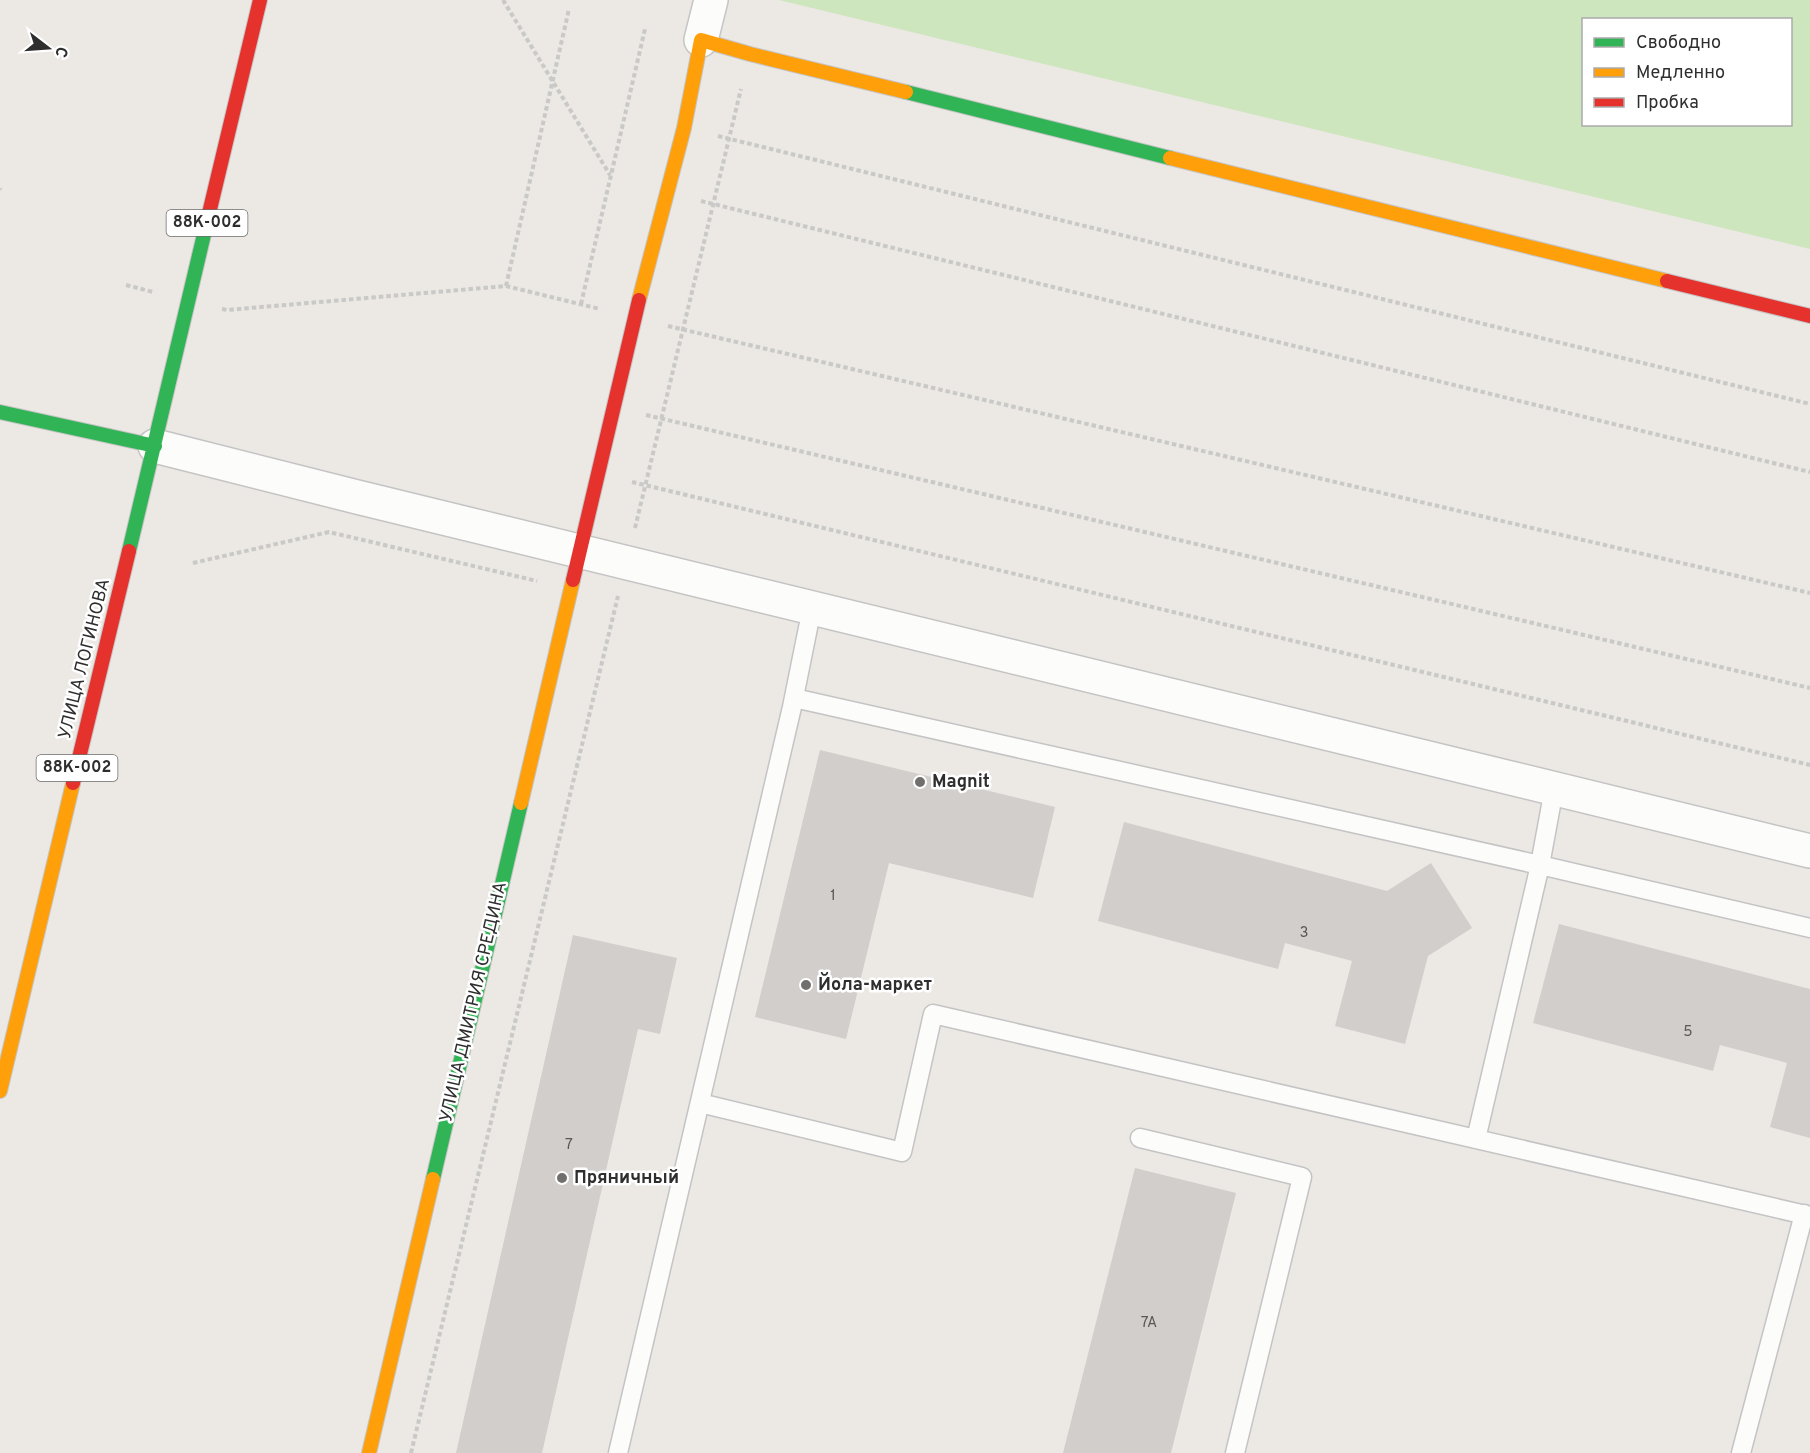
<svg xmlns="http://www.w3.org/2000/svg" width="1810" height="1453" font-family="Overpass,sans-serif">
  <rect width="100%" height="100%" fill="#ece8e4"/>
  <path fill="#cee6be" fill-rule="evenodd" d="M779 0H1810V249ZM1584 20H1790V124H1584Z"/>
  <path fill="#d1cecb" d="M820 750 1055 807 1033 898 889 863 846 1039 755 1017Z
    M1124 822 1387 891 1431 863 1472 928 1428 956 1405 1044 1335 1026 1352 961 1285 943 1278 969 1098 921Z
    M1559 924 1810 989V1138L1770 1127 1787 1063 1720 1045 1713 1071 1533 1023Z
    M573 935 677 958 660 1034 638 1029 542 1453H456Z
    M1135 1168 1236 1193 1171 1453H1063Z"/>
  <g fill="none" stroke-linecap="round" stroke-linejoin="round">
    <defs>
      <path id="lane" d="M794 698 1540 865 1810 928
        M700 1103 902 1152 933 1014 1810 1216
        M1140 1138 1302 1177 1235 1453
        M1476 1139 1540 865 1554 789
        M618 1453 792 707 812 608
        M1741 1453 1804 1214"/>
      <path id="street" d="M701 40 711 0
        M155 446 357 497 1810 851"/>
      <path id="fast" d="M906 92 1170 158
        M0 412 155 446
        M129 551 206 226
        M433 1179 521 803"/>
      <path id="slow" d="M1170 158 1667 281
        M639 300 684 128 701 40 750 54 906 92
        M521 803 573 580
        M0 1091 73 783
        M369 1453 433 1179"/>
      <path id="jam" d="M206 226 260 0
        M1667 281 1810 316
        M573 580 639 300
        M73 783 129 551"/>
    </defs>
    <use href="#lane" stroke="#c5c4c5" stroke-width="21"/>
    <use href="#street" stroke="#c5c4c5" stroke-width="36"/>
    <use href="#fast" stroke="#c5c4c5" stroke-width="16"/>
    <use href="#slow" stroke="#c5c4c5" stroke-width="16"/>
    <use href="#jam" stroke="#c5c4c5" stroke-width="16"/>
    <path stroke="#c9c9c8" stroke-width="4" stroke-dasharray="4.5 3" stroke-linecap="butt" d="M503 0 610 175
      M718 136 1810 404
      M0 189 1 190
      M701 201 1810 472
      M126 285 153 292
      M506 286 569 9
      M581 304 645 29
      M222 309 227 310 506 286 600 309
      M668 326 1810 593
      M646 415 1810 688
      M632 482 1810 765
      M635 528 741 89
      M193 563 329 532 537 581
      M411 1453 618 596"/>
    <use href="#lane" stroke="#fcfcfb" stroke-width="18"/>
    <use href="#street" stroke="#fcfcfb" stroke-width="33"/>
    <use href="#fast" stroke="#30b455" stroke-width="14"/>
    <use href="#slow" stroke="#ff9f0a" stroke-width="14"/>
    <use href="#jam" stroke="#e5322d" stroke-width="14"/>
  </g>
  <g fill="#706f6e" stroke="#fff" stroke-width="2">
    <circle cx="920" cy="782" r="6"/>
    <circle cx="806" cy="985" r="6"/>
    <circle cx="562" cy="1178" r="6"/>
  </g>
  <g text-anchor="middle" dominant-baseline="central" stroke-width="5" stroke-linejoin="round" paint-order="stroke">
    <g font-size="15" fill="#585857">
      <text x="833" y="896">1</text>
      <text x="1304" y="933">3</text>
      <text x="1688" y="1032">5</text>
      <text x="569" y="1145">7</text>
      <text x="1149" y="1323">7А</text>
    </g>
    <g fill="#fff" stroke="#6d6d6d" stroke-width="1.5">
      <rect x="166.5" y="210" width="81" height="26" rx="4.5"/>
      <rect x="36.5" y="755" width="81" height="26" rx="4.5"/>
    </g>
    <g font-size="16" font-weight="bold" fill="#2e2e2e">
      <text x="207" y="223">88К-002</text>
      <text x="77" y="768">88К-002</text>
    </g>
    <g font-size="18" fill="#2e2e2e" stroke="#fff">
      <text transform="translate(85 659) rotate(-76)">УЛИЦА ЛОГИНОВА</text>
      <text transform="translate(474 1002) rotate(-77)">УЛИЦА ДМИТРИЯ СРЕДИНА</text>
    </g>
    <g font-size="18" font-weight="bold" fill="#2e2e2e" stroke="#fff" text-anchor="start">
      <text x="932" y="782">Magnit</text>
      <text x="818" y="985">Йола-маркет</text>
      <text x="574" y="1178">Пряничный</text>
    </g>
  </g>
  <rect x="1582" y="18" width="210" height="108" fill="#ffffff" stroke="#ababab" stroke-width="1.5"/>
  <rect x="1594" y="38" width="30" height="9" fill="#30b455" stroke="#ababab" stroke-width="1.5"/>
  <text x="1636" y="48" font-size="18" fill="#2e2e2e">Свободно</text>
  <rect x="1594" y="68" width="30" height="9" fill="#ff9f0a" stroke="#ababab" stroke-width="1.5"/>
  <text x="1636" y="78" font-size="18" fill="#2e2e2e">Медленно</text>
  <rect x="1594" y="98" width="30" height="9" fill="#e5322d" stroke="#ababab" stroke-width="1.5"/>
  <text x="1636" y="108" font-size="18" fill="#2e2e2e">Пробка</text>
  <g transform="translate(48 48) rotate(107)" stroke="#ffffff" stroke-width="4.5" paint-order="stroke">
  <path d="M0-4.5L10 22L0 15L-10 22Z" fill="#2e2e2e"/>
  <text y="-9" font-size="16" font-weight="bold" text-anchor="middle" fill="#2e2e2e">С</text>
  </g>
</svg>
